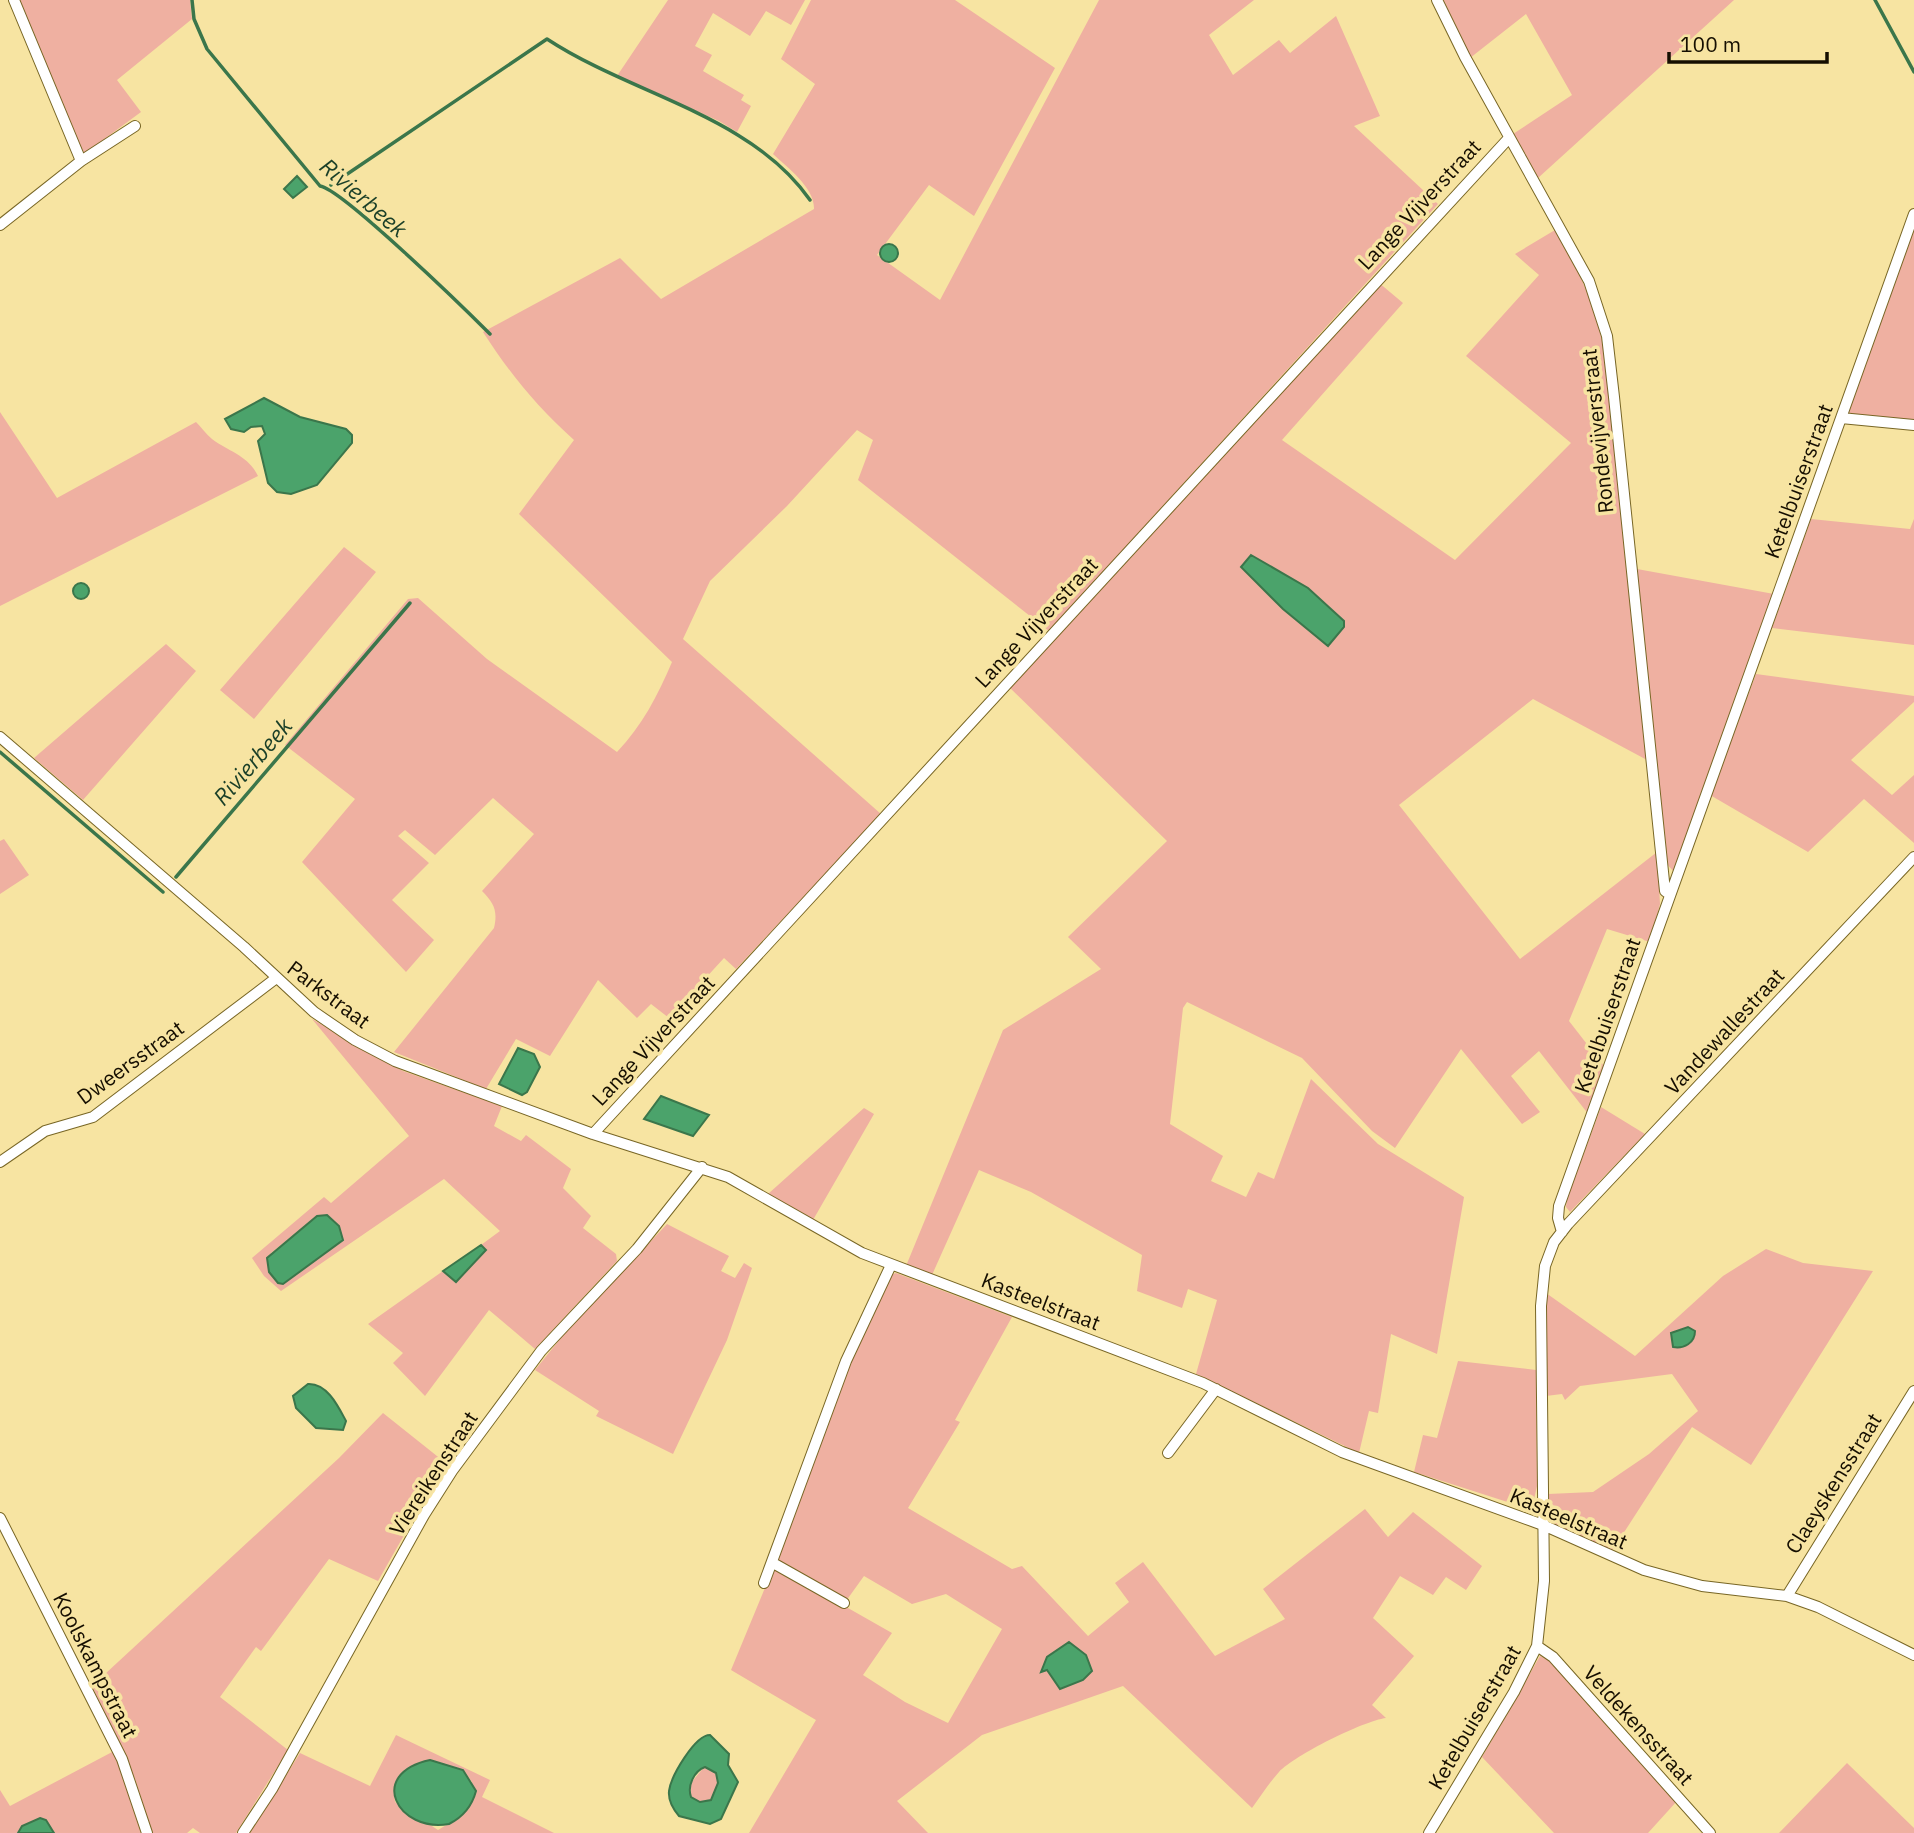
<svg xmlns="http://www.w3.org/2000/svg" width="1914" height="1833" font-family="'IBM Plex Sans',sans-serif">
  <rect width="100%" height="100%" fill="#f7e4a2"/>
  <path fill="#efb0a1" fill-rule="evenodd" d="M18 0H190L192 19 117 80 141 112 84 154Z
    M668 0H805L791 25 766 11 750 36 713 13 695 46 712 55 703 71 744 95 741 100 751 106 737 132 719 121 617 76Z
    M811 0H955L1055 68 974 216 929 185 877 255 940 300 1099 0H1254L1209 35 1233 75 1279 40 1290 53 1336 16 1380 116 1354 126 1438 204 1049 631 858 480 873 440 857 430 787 506 710 581 683 639 881 814 736 969 724 958 669 1018 651 1004 637 1018 598 980 550 1056 516 1039 486 1089 394 1052 494 928C498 911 494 903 482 891L534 834 493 798 435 855 405 830 398 836 429 863 392 900 434 940 406 972 302 862 355 799 285 745 408 599 418 598 487 659 617 752C642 726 658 695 672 662L519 514 574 440C536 406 511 375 483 332L620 258 661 299 814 209C815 188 787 167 773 154L815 84 781 59Z
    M1443 0H1734L1538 178 1513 134 1572 95 1526 14 1470 58Z
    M1914 222V421L1849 414 1847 410Z
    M1555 230C1586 283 1597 309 1608 370L1647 760 1533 699 1399 805 1520 959 1657 852 1660 904 1650 942 1607 929 1569 1021 1604 1066 1589 1115 1539 1051 1511 1076 1540 1112 1522 1124 1461 1049 1395 1148 1372 1131 1302 1058 1187 1002 1183 1008 1170 1124 1223 1156 1211 1181 1246 1197 1258 1172 1274 1179 1311 1079 1378 1144 1464 1197 1437 1354 1391 1334 1378 1413 1369 1411 1359 1453 1196 1374 1217 1300 1188 1289 1182 1308 1137 1291 1142 1255 1031 1192 979 1170 932 1275 906 1266 1003 1030 1101 969 1068 937 1167 841 1008 686 1378 282 1403 303 1282 440 1455 560 1571 443 1466 356 1539 275 1515 254Z
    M0 412 57 498 196 422C201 427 206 434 212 439 229 452 248 455 258 476L0 606Z
    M1811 519 1910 529 1914 519V645L1772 628Z
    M344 547 376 572 254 719 220 690Z
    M1637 569 1774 594 1674 872 1666 863Z
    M166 644 196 671 83 800 34 758Z
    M1756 674 1914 696V702L1851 760 1892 795 1914 775V843L1864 799 1808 852 1710 795Z
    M4 839 29 875 0 894V841Z
    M312 1019 403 1071 502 1106 494 1126 521 1141 526 1135 571 1169 563 1188 591 1216 583 1228 616 1254 617 1261 535 1349 489 1310 425 1396 393 1363 403 1353 368 1324 443 1271 456 1282 485 1249 481 1245 500 1231 444 1179 281 1291 264 1276 252 1258 324 1197 331 1203 409 1136ZM328 1215 332 1220 278 1283 269 1272 271 1253 317 1216Z
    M1601 1107 1645 1134 1570 1212 1566 1207 1567 1199Z
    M864 1108 874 1114 813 1220 768 1194Z
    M667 1224 729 1256 721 1271 735 1278 744 1263 752 1268 727 1340 673 1454 596 1416 599 1411 535 1370 565 1333Z
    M1766 1249 1803 1263 1873 1271 1751 1465 1692 1427 1612 1551 1547 1522 1548 1494 1593 1492 1649 1454 1698 1411 1672 1374 1580 1386 1565 1400 1562 1394 1546 1396V1293L1635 1356 1723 1276Z
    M896 1273 1012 1317 955 1420 960 1422 908 1508 1012 1569 1022 1566 1088 1636 1129 1602 1115 1583 1143 1562 1215 1656 1285 1619 1263 1589 1365 1509 1388 1537 1413 1512 1482 1566 1466 1590 1446 1577 1433 1595 1400 1576 1373 1618 1414 1656 1372 1705 1386 1718C1363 1721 1295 1755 1279 1772 1269 1783 1261 1796 1252 1808L1123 1686 982 1735 897 1801 928 1833H749L816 1720 731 1670 774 1566 892 1633 863 1675 905 1702 948 1723 1002 1629 946 1594 912 1604 864 1576 846 1601 779 1563 778 1556 846 1368 890 1275ZM1069 1642 1083 1680 1060 1688 1047 1670V1657Z
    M1458 1361 1536 1370 1537 1486 1533 1504 1520 1506 1414 1472 1423 1435 1437 1438Z
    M383 1413 447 1464 448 1469 415 1516 378 1581 329 1559 261 1651 256 1647 220 1697 288 1750 236 1833H200L193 1828 187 1833H152L135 1779 92 1686 339 1458Z
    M1540 1656 1548 1659 1677 1801 1648 1833H1554L1482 1757Z
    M396 1735 490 1780 482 1797 554 1833H250L300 1753 370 1786ZM463 1770 472 1782 463 1815 438 1830 395 1802 394 1791 399 1777Z
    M114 1751 141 1833H0V1790L10 1806Z
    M1847 1763 1914 1828V1833H1779Z
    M705 1766 716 1773 718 1783 711 1800 700 1802 691 1798 690 1784Z"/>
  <path fill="#4ba36b" stroke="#3b764b" stroke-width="2" fill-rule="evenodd" d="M297 176 307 187 293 198 284 189Z
    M880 253a9 9 0 1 1 18 0a9 9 0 1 1-18 0Z
    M264 398 300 417 346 429 352 435V443L317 485 291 494 277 492 268 483 258 441 265 434 262 426 251 427 244 432 231 429 225 419Z
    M1251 555 1308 588 1344 621V627L1328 646 1283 609 1241 567Z
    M73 591a8 8 0 1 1 16 0a8 8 0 1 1-16 0Z
    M518 1048 534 1054 540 1067 527 1092 522 1095 499 1084Z
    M661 1096 709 1115 693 1136 644 1119Z
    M327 1215 339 1226 343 1240 283 1284 278 1283 269 1272 267 1258 317 1216Z
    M481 1245 486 1250 456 1282 443 1271Z
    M1688 1327 1695 1331C1695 1343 1684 1349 1673 1347L1671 1333Z
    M308 1384C327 1383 338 1406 346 1421L343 1430 316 1428 296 1408 293 1396Z
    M1069 1642 1086 1655 1092 1671 1083 1680 1060 1689 1047 1670 1041 1672 1047 1657Z
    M710 1735 729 1754 728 1765 738 1782 721 1819 710 1824 679 1816C673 1809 668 1801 669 1791 671 1776 695 1735 710 1735ZM705 1767 716 1773 718 1783 711 1800 700 1802 691 1797C687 1786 694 1771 705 1767Z
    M430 1760 463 1770 476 1791C472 1806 463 1817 449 1824 398 1833 366 1774 430 1760Z
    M40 1818 46 1820 54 1833H18L22 1826Z"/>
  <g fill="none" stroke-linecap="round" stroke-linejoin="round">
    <path stroke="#3b764b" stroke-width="3.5" d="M192 0 194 19 207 49 320 186C342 189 467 311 490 334
      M1875 0 1914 72
      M331 185 547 39C632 95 751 115 810 200
      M0 752 163 892
      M176 877 410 603"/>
    <defs>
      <path id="minor" d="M1437 0 1465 57 1589 281 1607 336 1614 397 1665 891 1669 894
        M81 161 135 126
        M0 225 81 161 14 0
        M1841 418 1914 425
        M0 737 244 947 314 1012 355 1040 395 1061 593 1134 728 1177 862 1253 1203 1383 1342 1452 1543 1525 1644 1570 1702 1586 1787 1596 1818 1607 1914 1655
        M593 1134 1509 138
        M0 1162 45 1131 93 1117 275 979
        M1562 1232 1558 1218 1559 1206 1914 214
        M1168 1453 1216 1389
        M0 1518 122 1759 147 1833
        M773 1563 844 1603
        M764 1583 846 1361 891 1265
        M1787 1596 1914 1391
        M1537 1646 1553 1657 1710 1833
        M243 1833 272 1789 424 1515 452 1471 541 1351 637 1249 702 1167
        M1429 1833 1514 1692 1537 1646 1544 1581 1541 1306 1545 1266 1554 1242 1568 1224 1914 857"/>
    </defs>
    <use href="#minor" stroke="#786625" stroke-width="12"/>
    <use href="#minor" stroke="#fff" stroke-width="10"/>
  </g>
  <g text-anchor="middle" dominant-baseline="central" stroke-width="7" stroke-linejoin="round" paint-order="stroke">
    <g font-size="21" fill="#150e00" stroke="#f7e4a2">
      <text transform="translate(1419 204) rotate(-47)">Lange Vijverstraat</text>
      <text transform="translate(1597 431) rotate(-96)">Rondevijverstraat</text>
      <text transform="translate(1798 481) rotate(-70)">Ketelbuiserstraat</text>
      <text transform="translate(1036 622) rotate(-47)">Lange Vijverstraat</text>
      <text transform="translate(329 994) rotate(37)">Parkstraat</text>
      <text transform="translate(1607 1015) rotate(-71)">Ketelbuiserstraat</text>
      <text transform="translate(1724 1031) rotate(-47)">Vandewallestraat</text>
      <text transform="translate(653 1040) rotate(-47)">Lange Vijverstraat</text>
      <text transform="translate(130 1062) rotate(-36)">Dweersstraat</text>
      <text transform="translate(1041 1301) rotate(21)">Kasteelstraat</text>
      <text transform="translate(433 1473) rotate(-57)">Viereikenstraat</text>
      <text transform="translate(1833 1483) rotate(-58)">Claeyskensstraat</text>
      <text transform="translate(1569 1518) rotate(23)">Kasteelstraat</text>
      <text transform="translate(96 1665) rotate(63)">Koolskampstraat</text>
      <text transform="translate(1474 1717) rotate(-60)">Ketelbuiserstraat</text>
      <text transform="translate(1639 1725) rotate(48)">Veldekensstraat</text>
    </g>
    <g font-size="23" font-style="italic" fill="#1a3f28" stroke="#f7e4a2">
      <text transform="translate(364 197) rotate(41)">Rivierbeek</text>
      <text transform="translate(252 761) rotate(-49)">Rivierbeek</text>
    </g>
  </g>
  <path d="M1669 52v10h158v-10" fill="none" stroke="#150e00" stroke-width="3.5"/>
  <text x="1680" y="52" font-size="21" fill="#150e00" stroke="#f7e4a2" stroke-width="5" paint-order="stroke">100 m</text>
</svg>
